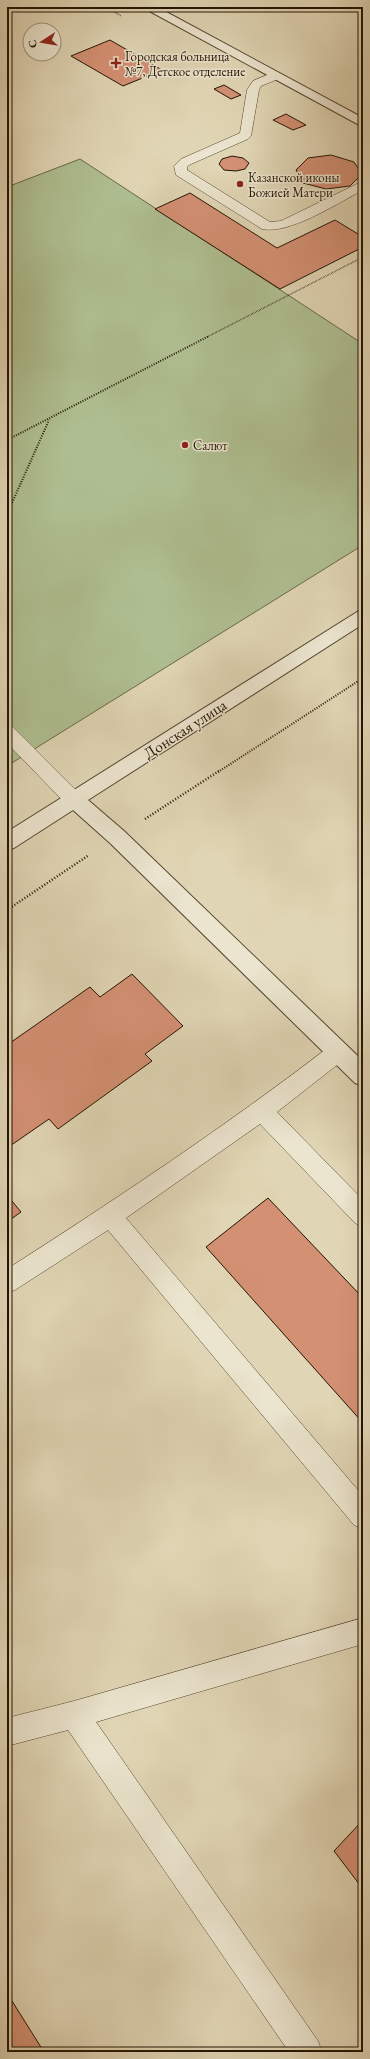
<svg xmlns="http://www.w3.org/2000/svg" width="370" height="2059" font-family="'EB Garamond',serif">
  <rect width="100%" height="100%" fill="#e0d5b4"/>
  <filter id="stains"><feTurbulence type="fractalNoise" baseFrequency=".005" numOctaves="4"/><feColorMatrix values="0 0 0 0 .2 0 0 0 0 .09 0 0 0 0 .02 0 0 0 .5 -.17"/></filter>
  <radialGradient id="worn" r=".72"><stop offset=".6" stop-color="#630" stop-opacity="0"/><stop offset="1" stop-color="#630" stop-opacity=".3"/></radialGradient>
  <path fill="#aebe90" stroke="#686848" d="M80 159 363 344V545L7 766V187Z"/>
  <path fill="#d49073" stroke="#231301" d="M110 40 162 70 123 86 71 56Z
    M224 85 241 95 231 99 214 89Z
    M286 114 306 125 293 130 273 120Z
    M331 155 354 162 362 174 350 186 326 189 303 183 296 170 308 158Z
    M232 156 243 158 249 163 245 169 236 171 224 170 219 164 222 159Z
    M190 193 277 248 335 220 363 237V247L280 289 155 209Z
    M132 974 183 1026 145 1054 152 1061 58 1129 49 1119 7 1148V1045L90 987 100 997Z
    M7 1195 21 1212 7 1222Z
    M268 1198 363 1298V1423L206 1247Z
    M363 1820V1889L334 1851Z
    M7 1993 44 2052H7Z"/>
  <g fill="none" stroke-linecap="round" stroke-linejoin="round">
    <defs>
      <path id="lane" d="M274 72 278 73 280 76 278 79 261 86 259 90 251 136 248 139 189 165 187 167V170L270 222 281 221 363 181V190C338 203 289 235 262 229L176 175 174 166 181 159 240 133 247 90 253 81Z
        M7 725 13 727 81 795 83 800 81 805 74 807 67 805 7 743Z
        M338 1043 346 1046 349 1052 346 1058 277 1112 363 1200V1227L355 1223 260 1124 126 1218 363 1496V1529L354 1525 108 1230 15 1290 7 1293V1269C118 1198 226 1126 330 1046Z
        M363 1618V1644L96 1722 318 2041 322 2052H289L68 1730 7 1746V1718L74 1701Z"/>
      <path id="street" d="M142 7H157L363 118V127Z
        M363 610V624L88 800 124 831 363 1061V1086L355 1083 110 843 73 810 14 848 7 850V832L357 612Z"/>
    </defs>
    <use href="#lane" stroke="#52442e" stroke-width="1"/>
    <use href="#street" stroke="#52442e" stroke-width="2"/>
    <path stroke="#231301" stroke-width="1.5" stroke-dasharray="0.5 1" stroke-linecap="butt" d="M106 7 121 16
      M207 337 363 257"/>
    <path stroke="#231301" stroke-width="2" stroke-dasharray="1 1.5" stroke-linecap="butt" d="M7 440 209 336
      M7 514 49 420
      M218 772 363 678"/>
    <path stroke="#231301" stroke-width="2.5" stroke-dasharray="1 2" stroke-linecap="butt" d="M145 819 219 771
      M7 910 89 855"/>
    <use href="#lane" fill="#ebe4ce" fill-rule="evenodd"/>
    <use href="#street" fill="#ebe4ce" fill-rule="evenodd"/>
  </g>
  <g fill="#8f2418" stroke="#ebe4ce" stroke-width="1.5">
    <path d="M114 57h4v4h4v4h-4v4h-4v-4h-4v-4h4z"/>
    <circle cx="240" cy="184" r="4"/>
    <circle cx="185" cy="445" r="4"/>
  </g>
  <g text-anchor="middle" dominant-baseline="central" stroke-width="3" stroke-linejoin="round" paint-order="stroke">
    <g font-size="13" fill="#231301" stroke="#ebe4ce" text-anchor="start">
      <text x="125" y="56">Городская больница<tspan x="125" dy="15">№7, Детское отделение</tspan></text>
      <text x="248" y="177">Казанской иконы<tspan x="248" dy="15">Божией Матери</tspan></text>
      <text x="193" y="445">Салют</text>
    </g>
    <g font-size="16" fill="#231301" stroke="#ebe4ce">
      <text transform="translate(185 729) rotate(-33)">Донская улица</text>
    </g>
  </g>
  <rect width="370" height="2059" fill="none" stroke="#e0d5b4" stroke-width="24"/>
  <rect x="8" y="8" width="354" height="2043" fill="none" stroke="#231301" stroke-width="2"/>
  <rect x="12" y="12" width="346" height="2035" fill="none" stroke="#231301"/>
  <g transform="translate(42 42) rotate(258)"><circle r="19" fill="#ebe4ce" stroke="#9b907c"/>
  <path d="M0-3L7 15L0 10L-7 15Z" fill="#8f2418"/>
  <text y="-6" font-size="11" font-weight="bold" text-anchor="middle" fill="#231301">С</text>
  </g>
  <rect width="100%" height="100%" filter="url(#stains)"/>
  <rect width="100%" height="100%" fill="url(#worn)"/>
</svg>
